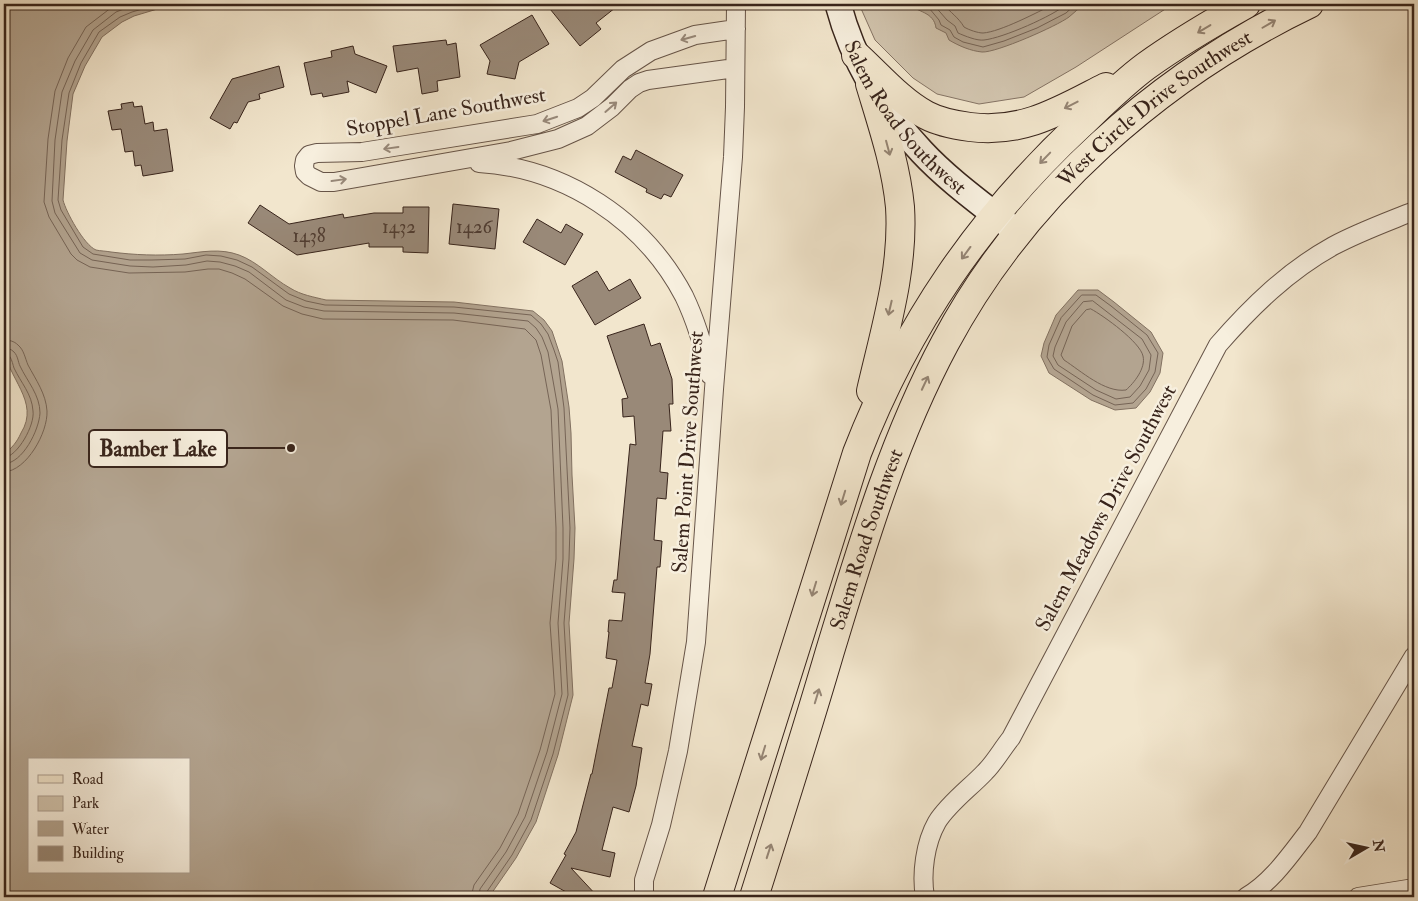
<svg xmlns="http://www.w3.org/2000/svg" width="1418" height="901" font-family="'IM FELL Double Pica',serif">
  <rect width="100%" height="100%" fill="#f2e6cd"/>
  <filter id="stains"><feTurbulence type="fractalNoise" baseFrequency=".004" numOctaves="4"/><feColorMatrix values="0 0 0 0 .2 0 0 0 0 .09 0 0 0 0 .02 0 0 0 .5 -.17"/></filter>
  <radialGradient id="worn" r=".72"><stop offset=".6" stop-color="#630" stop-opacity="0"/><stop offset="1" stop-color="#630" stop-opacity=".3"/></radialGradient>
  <path fill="#d2c5af" stroke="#857465" d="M859 4H1173L1076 67 1024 97 979 104 937 94 913 78 875 40Z"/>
  <path fill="#b3a490" stroke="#827161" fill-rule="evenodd" d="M4 4H174L134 16 122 22 102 37 85 66 73 94 67 141 63 200C66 212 84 245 96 250 100 251 106 251 111 252 135 255 158 256 183 254 202 252 220 248 239 255 258 262 272 278 290 288 301 295 314 297 326 300L454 302 533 311 544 320 552 331 562 361 569 407 571 433 572 475 575 528 574 559 569 623 573 695 558 755 536 822 516 858 489 897H4V454C12 448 17 442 21 433 41 401 6 378 4 346ZM29 760H189V872H29Z
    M907 4H1084C1079 8 1074 13 1069 17 1057 26 996 53 982 52 971 51 959 46 949 40L946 33 936 28C934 12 918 12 907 4Z
    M1078 290H1098L1114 302 1151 332 1163 353 1160 373 1150 392 1136 408 1115 410 1091 400 1049 373 1041 356 1044 343 1056 315Z"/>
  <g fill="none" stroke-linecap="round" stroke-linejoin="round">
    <path stroke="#766456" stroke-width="1" d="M116 4 86 27 68 58 55 91 48 139 44 202 49 217 71 254 77 260 90 267 129 273 185 272 208 269H219L232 273 245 279 283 306 302 314 323 319 453 320 525 329 536 340 541 355 551 410 556 528V559L550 623 555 694 540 750 518 814 500 848 474 885 471 897
      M137 4 116 12 93 30 75 61 62 92 55 140 52 201 55 213 80 253 92 260 130 266 153 267 186 265 207 261 220 262 235 266 249 272 286 300 304 307 324 311 454 313 528 321 536 328 542 337 548 352 558 409 563 528V559L558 623 562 694 547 752 525 817 506 852 480 889 479 897
      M160 4 132 12 120 17 99 32 81 63 69 93 62 140 58 200 61 210 83 247 93 254 130 260H152L185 259 206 255 221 256 237 260 252 267 289 294 306 301 325 305 454 307 531 315 541 324 548 334 554 350 558 362 564 408 570 528 569 559 564 623 568 695 553 754 531 820 512 855 486 893 485 897
      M917 4 929 8 939 20 941 25 950 30 954 37 963 42 983 47 1004 41 1037 28 1066 13 1076 4
      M933 4 947 20 955 26 958 33C965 36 977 41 984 40 1003 38 1053 16 1067 4
      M943 4C950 12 959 18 964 27 969 30 978 33 983 33 1000 32 1038 12 1054 4
      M1082 295H1096L1111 306 1147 335 1158 353 1155 372 1146 389 1133 403 1115 405 1093 395 1054 369 1047 357 1049 345 1061 318Z
      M1093 301 1142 339 1151 355 1149 370 1140 386 1130 397 1116 399 1096 390 1058 365 1053 356 1055 347 1066 322 1083 302Z
      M1091 309C1104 316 1140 342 1143 356 1146 368 1134 383 1126 390 1105 393 1081 371 1064 360L1061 355 1072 326 1086 310Z
      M4 340C9 340 14 341 18 345 24 350 25 358 28 365 36 380 46 394 47 411 48 432 27 471 4 472
      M4 348C8 348 11 349 14 352 18 356 18 362 20 366 27 381 40 395 40 413 39 430 23 463 4 464
      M4 354C7 354 8 354 10 357 12 360 13 365 14 368 21 383 32 394 33 411 35 425 18 456 4 458"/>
  </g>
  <path fill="#998978" stroke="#38241b" d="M546 4H620L596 23 601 29 580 46Z
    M532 15 549 44 519 62 515 79 487 74 490 61 480 45Z
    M446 40 447 45 456 43 460 77 437 81 438 91 422 94 418 68 397 72 393 46Z
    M353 46 355 54 387 66 376 93 347 81 349 92 323 97 322 93 311 95 304 63 332 57 331 51Z
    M279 66 284 87 259 94 260 99 248 102 237 123 234 122 230 129 210 118 232 79Z
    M133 102 134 107 142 106 145 124 153 122 154 131 167 129 173 171 143 176 141 165 135 166 133 151 125 152 121 129 112 130 108 111 122 109 121 104Z
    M636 150 683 175 671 197 664 194 661 199 646 192 647 189 615 172 623 156 631 160Z
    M453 204 499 209 495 249 449 244Z
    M260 205 289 224 343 214 344 218 374 213H403V207H429L428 253 403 252V247H369V243L297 255 248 223Z
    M537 219 561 233 566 224 583 234 565 265 523 242Z
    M597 271 609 291 630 279 641 298 595 325 572 286Z
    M644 324 651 346 660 343 672 379 673 404H669L671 431H663L660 472 668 473 666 499 657 498 654 540 662 541 660 567H657L650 654 645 683 652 684 648 706 641 704 632 746 642 748 636 786 629 812 613 807 602 850 615 853 610 877 571 868 598 897H575L550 883 566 855 564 854 576 832 591 774H592L609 688H612L617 660 606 658 609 632H608L609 620 622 621 625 593 612 592 614 580H617L630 444 636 445 634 416 623 417 622 399 628 398 607 336Z"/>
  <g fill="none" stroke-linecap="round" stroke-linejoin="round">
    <defs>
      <path id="street" d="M735 68 648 80 639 83 630 89 612 107 587 126 558 139 511 151 334 182H321L309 176 305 172 304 166 305 160 309 155 317 153 362 152 537 124 578 108 593 98 623 69 651 51 695 35 736 29
        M479 163C565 168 644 220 684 296 696 321 704 348 710 375
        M644 897V880L661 825 678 751 696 642 714 389 733 157 735 107 736 4
        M925 897C921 874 925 843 937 822 949 803 970 788 985 772 995 762 1002 749 1011 738L1218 345C1252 306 1288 271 1333 246 1359 232 1387 222 1414 211
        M1246 897C1272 882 1290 855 1308 832L1414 656
        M1358 897 1414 888"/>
      <g id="secondary">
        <path id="s1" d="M838 4C853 60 882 110 922 152 950 182 986 207 1018 233"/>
      </g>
      <g id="primary">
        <path d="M856 55C878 75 900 101 926 115 939 122 955 125 970 127 1023 134 1061 110 1106 87"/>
        <path d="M870 84C882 124 896 165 900 207 904 269 885 330 871 391"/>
        <path d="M717 897 857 453C907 324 980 218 1081 124 1102 104 1123 83 1146 66 1178 43 1212 23 1246 4"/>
        <path id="s2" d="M754 897C780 815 806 733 830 651 862 546 893 440 945 343 1024 195 1159 76 1309 4"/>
      </g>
    </defs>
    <use href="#street" stroke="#665448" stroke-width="20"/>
    <use href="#secondary" stroke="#38241b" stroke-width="28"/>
    <use href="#primary" stroke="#38241b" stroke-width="30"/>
    <use href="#street" stroke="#f7efde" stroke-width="18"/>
    <use href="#secondary" stroke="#f7efde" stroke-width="25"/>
    <use href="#primary" stroke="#f2e6cd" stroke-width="28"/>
  </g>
  <defs><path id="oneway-shaft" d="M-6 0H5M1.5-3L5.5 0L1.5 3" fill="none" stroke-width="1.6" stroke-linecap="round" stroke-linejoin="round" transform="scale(1.25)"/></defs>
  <g stroke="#958574">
    <use href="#oneway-shaft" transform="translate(1269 24) rotate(-30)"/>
    <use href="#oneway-shaft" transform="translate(1204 29) rotate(149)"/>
    <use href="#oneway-shaft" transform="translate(1071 105) rotate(153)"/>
    <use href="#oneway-shaft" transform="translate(888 148) rotate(75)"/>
    <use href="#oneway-shaft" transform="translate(1045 158) rotate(134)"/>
    <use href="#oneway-shaft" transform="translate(966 253) rotate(126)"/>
    <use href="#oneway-shaft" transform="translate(890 308) rotate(103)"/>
    <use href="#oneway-shaft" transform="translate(925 383) rotate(-65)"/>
    <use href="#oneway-shaft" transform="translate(843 498) rotate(107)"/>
    <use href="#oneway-shaft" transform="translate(814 589) rotate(107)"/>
    <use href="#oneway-shaft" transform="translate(817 696) rotate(-73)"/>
    <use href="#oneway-shaft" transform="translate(763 753) rotate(107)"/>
    <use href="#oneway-shaft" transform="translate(769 851) rotate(-72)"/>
  </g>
  <g stroke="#988a7c">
    <use href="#oneway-shaft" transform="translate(688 38) rotate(164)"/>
    <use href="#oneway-shaft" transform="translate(611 107) rotate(-41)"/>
    <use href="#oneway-shaft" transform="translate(550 119) rotate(162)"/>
    <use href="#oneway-shaft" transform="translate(391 148) rotate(172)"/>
    <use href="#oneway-shaft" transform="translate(339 180) rotate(-8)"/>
  </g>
  <g text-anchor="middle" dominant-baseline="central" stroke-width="5" stroke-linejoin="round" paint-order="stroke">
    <g font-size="19" fill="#503d32">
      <text x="399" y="227">1432</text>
      <text x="474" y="227">1426</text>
      <text x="309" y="236">1438</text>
    </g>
    <g font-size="21" fill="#38241b" stroke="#f7efde">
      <text stroke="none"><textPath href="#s2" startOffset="905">West Circle Drive Southwest</textPath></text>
      <text transform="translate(446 112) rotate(-10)">Stoppel Lane Southwest</text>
      <text stroke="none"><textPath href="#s1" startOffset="134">Salem Road Southwest</textPath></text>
      <text transform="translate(688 452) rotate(-86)">Salem Point Drive Southwest</text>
      <text transform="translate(1106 508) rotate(-62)">Salem Meadows Drive Southwest</text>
      <text stroke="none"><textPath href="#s2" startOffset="375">Salem Road Southwest</textPath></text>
    </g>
  </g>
  <path fill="none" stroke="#38241b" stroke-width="2" d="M291 448L227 448"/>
  <circle fill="#38241b" stroke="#f7efde" stroke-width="2" cx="291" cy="448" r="5"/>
  <rect fill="#f7efde" stroke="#38241b" stroke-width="2" x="89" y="430" width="138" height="37" rx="5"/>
  <g font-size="22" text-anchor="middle" font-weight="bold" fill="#38241b">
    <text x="158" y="456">Bamber Lake</text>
  </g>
  <rect width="1418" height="901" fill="none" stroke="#f2e6cd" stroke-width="20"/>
  <rect x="5" y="5" width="1408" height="891" fill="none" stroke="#38241b" stroke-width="2.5"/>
  <rect x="10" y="10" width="1398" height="881" fill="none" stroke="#38241b"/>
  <rect x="28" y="758" width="162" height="115" fill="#f7efde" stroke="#ab9e90"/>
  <rect x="38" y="775" width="25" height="8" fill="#f2e6cd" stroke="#ab9e90"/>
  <text x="72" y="784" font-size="15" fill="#38241b">Road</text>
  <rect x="38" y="796" width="25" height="15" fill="#d2c5af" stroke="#ab9e90"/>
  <text x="72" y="808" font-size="15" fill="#38241b">Park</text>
  <rect x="38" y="821" width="25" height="15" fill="#b3a490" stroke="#ab9e90"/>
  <text x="72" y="834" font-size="15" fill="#38241b">Water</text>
  <rect x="38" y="846" width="25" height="15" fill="#998978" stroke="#ab9e90"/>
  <text x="72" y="858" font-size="15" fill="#38241b">Building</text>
  <g transform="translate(1366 848) rotate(81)" stroke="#f7efde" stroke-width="4" paint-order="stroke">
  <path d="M0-4L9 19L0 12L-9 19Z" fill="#38241b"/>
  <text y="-8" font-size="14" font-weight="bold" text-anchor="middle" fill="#38241b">N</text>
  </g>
  <rect width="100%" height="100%" filter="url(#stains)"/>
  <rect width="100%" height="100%" fill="url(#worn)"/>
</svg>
